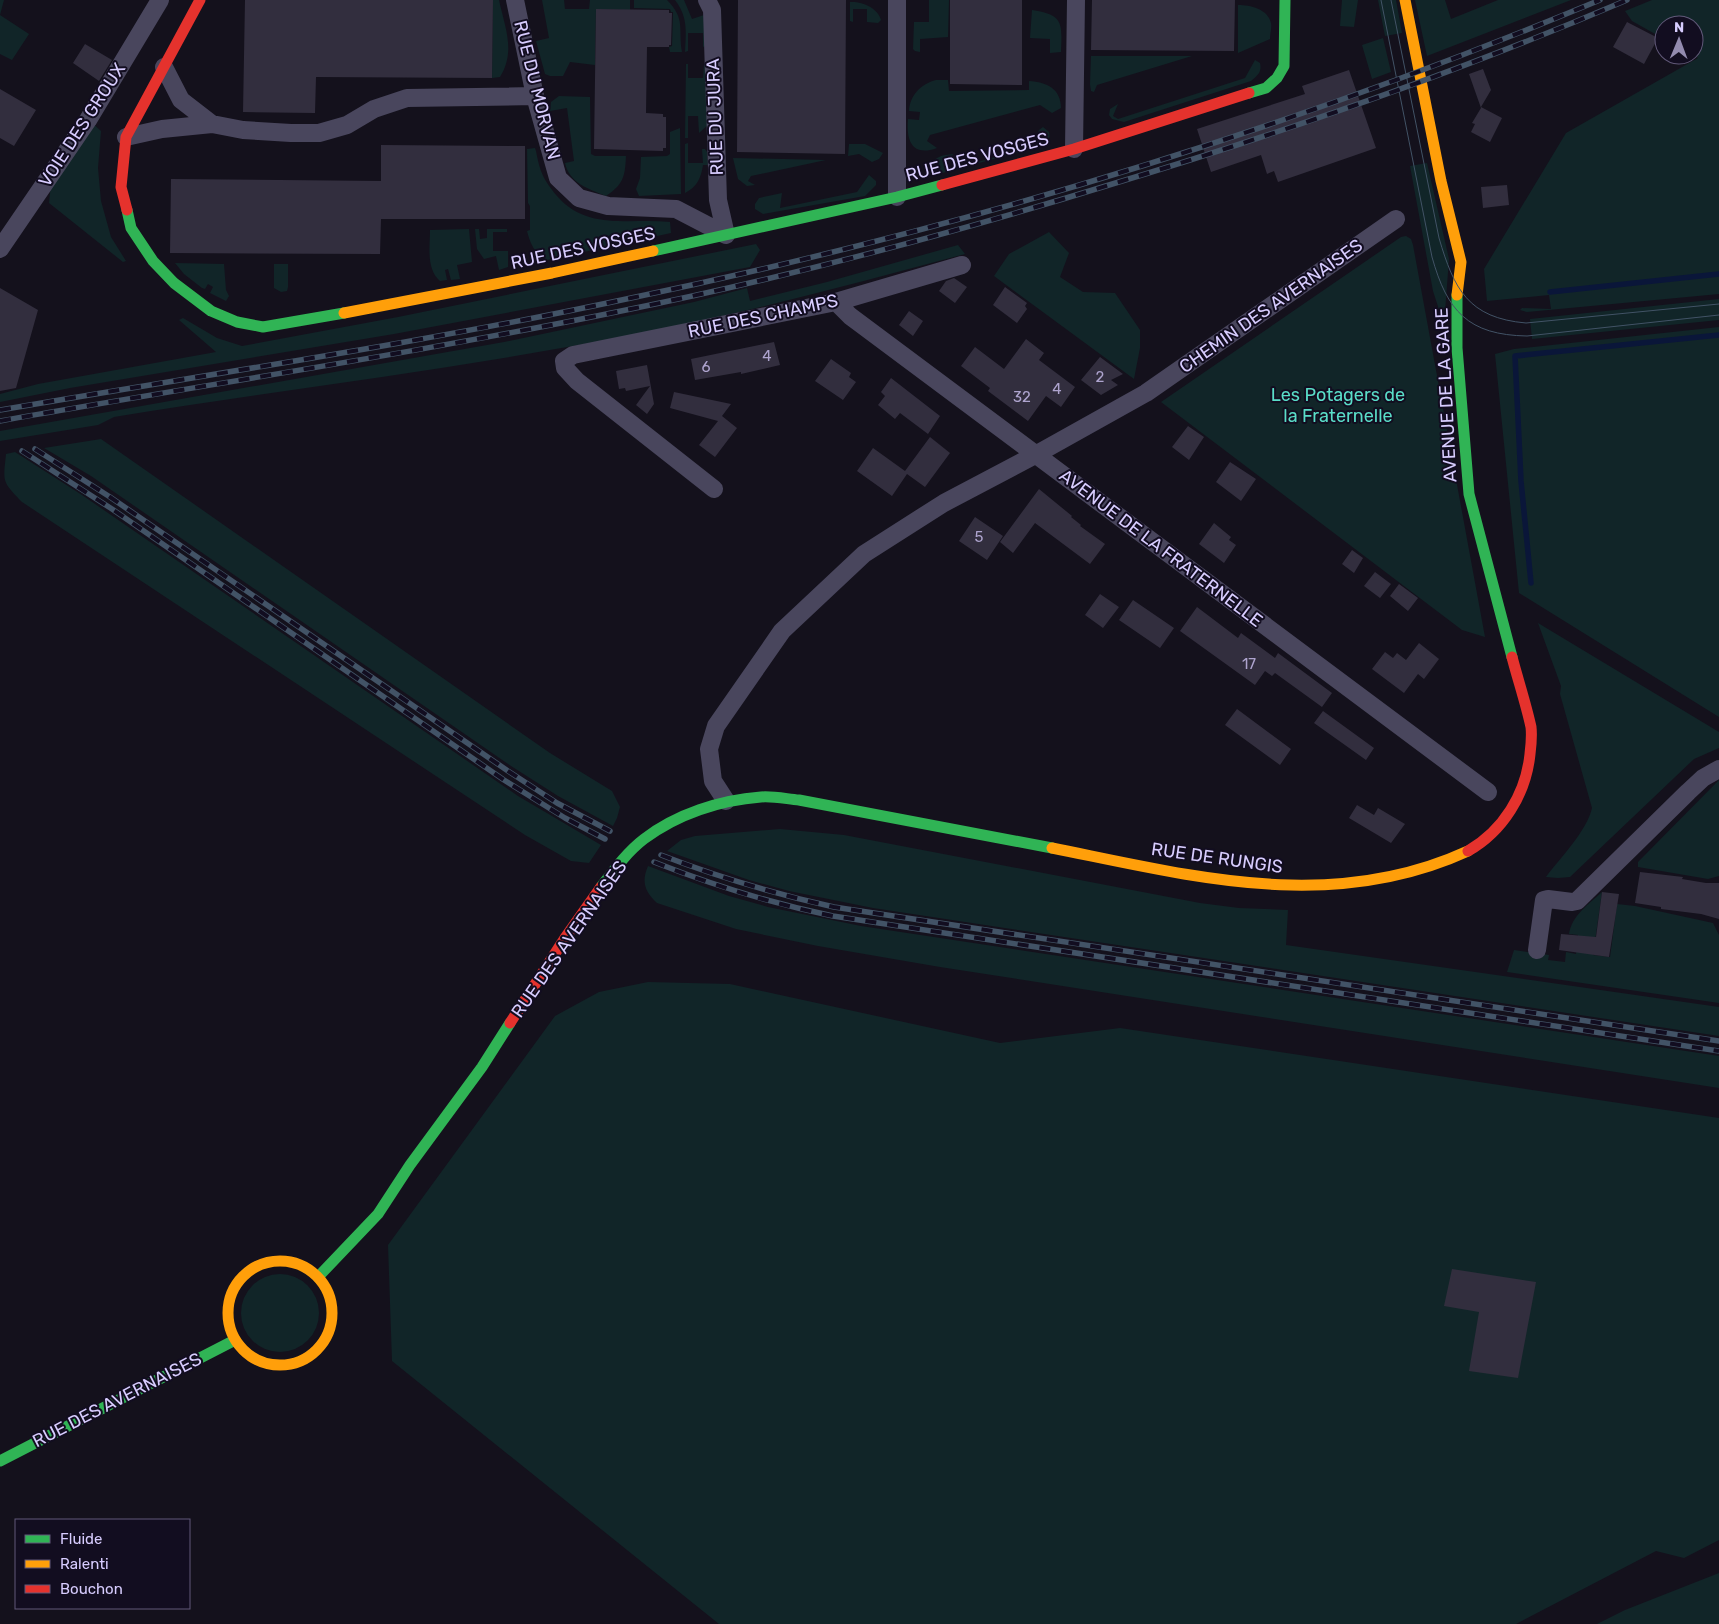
<svg xmlns="http://www.w3.org/2000/svg" width="1719" height="1624" font-family="Rubik,sans-serif">
  <rect width="100%" height="100%" fill="#14111c"/>
  <path fill="#112528" d="M0 0H4L0 15 29 34 12 60 0 54Z
    M493 0H499C505 28 516 51 500 77L492 78Z
    M542 0H564L565 9H589L590 0H630V10L596 9 595 65 570 62 563 76H550L545 74 536 41 549 38Z
    M634 0H667C686 19 678 29 682 52H670L669 47 672 46 673 12H671L670 9 634 8Z
    M675 0H684L692 19 704 15 705 46 703 47V33H688V51L685 52C686 31 688 17 675 0Z
    M929 0H949L948 37 920 39V52L915 51 913 49 914 22H929Z
    M1342 0H1358L1354 27 1340 26Z
    M1378 0H1396L1402 33 1385 36Z
    M1415 0H1445L1451 19 1498 0H1571L1427 56Z
    M1652 0H1719V294L1527 312 1520 310 1522 308 1551 309 1549 295 1487 301 1484 269 1566 133 1698 58 1694 55V25H1664V39L1632 21 1625 11Z
    M850 2C862 1 878 8 881 20L878 23 867 22V9H853V22L850 21Z
    M1238 5C1250 5 1268 9 1271 23 1272 27 1270 34 1270 39L1238 53Z
    M1032 10C1064 15 1062 23 1061 52L1050 53V39L1030 38Z
    M1383 38 1391 72 1372 79 1362 45Z
    M1091 56H1192L1097 85 1094 92 1091 91 1090 84Z
    M1255 60 1260 63C1262 72 1258 75 1251 81L1124 122 1112 119 1109 115 1110 109 1118 104 1113 116 1118 119 1245 78Z
    M686 64H688V78H703L704 64 709 67 708 125 699 133 698 116H688V138H685Z
    M936 80H948L949 91 1029 90V81C1047 82 1061 89 1061 108L1052 113 1040 105 930 135 927 141 937 148C912 157 906 141 908 119L919 120 920 112 909 111C910 95 921 84 936 80Z
    M559 96 590 97 591 154 595 156H626C625 176 624 184 606 196 589 189 569 183 565 163L574 161 567 108 550 111 551 102Z
    M90 121 101 131 98 168 101 201 111 237 126 261 123 262 49 203 52 174Z
    M1043 127 1049 132C1051 139 1047 142 1042 146L942 173 936 171 932 168C933 156 943 155 953 154L947 166 953 169 1030 147 1039 130Z
    M680 128 681 194 639 196 636 189 640 178 641 157 667 156 670 154V132Z
    M688 143V163H703L702 149H705L707 152 708 165H703C701 178 697 187 685 193V144Z
    M849 144H865L883 153 879 159 872 162 859 154 848 156Z
    M535 148 536 151C540 172 543 179 557 196 587 231 630 218 670 222L671 233 547 260C535 255 530 243 527 231L530 230V206L528 203 527 149Z
    M733 158 826 160 751 176 748 181 755 185 747 186 738 179Z
    M1427 163 1449 259 1444 325 1433 291 1410 166Z
    M869 175 876 181V185L865 196 763 214 755 209V204L759 198 782 193 780 208 857 192Z
    M469 229 472 262 457 265 460 279 451 280 448 269 445 270 447 280 440 281C426 269 430 247 430 230Z
    M475 229H479L480 239 487 238V229H507V232H493V251H508V267L499 270 496 256 484 259 477 249Z
    M1049 232 1069 253 1060 277 1083 292 1115 293 1140 330V348L1134 379 994 276 1009 254Z
    M1406 236 1411 239 1413 245 1485 637 1462 630 1161 402 1401 237Z
    M756 244 760 250 750 267 394 334 70 388 0 402V394L38 384 216 352 179 320 183 318 217 338 242 346 398 317Z
    M958 245 965 254C861 282 757 310 652 331 474 367 293 388 114 417L98 425 0 441V431L504 342 694 302 747 288 750 301 827 282Z
    M175 263 224 264 226 290 229 296 226 301 210 293 213 287 208 284 205 289 202 288 184 274Z
    M274 264H288V287L287 291 281 292 274 288Z
    M1719 299V320L1532 339 1530 319Z
    M1719 327V717L1519 593 1495 354 1514 349Z
    M101 439 550 753 612 791 620 807 617 818 613 826 558 796 511 766 91 476 44 448Z
    M15 452 82 495 518 796 601 845 589 863 571 861 525 835 22 502C2 481 3 483 6 454Z
    M1538 623 1719 732V748L1694 759 1570 877 1558 878 1546 877C1560 858 1587 831 1592 808L1560 694 1561 686Z
    M1719 780V876L1708 879 1638 867V862Z
    M780 829 844 835 1200 903 1239 908 1288 910 1286 945 1719 1007V1036L873 908 789 891 749 880 667 851 681 840 695 836Z
    M648 866 729 896 768 907 861 926 1719 1056V1088L940 967 818 946 736 929 657 903C645 892 641 882 648 866Z
    M1602 892 1593 955 1610 957 1617 904 1635 906 1713 923 1719 935V1003L1507 972 1514 950 1549 955 1548 960 1565 962 1566 952 1576 954 1578 935 1569 934C1572 915 1589 904 1602 892Z
    M648 982 730 984 1000 1043 1120 1028 1719 1118V1540L1684 1558 1656 1551 1516 1624H719L392 1361 388 1245 555 1016 599 992Z
    M241 1313a39 39 0 1 1 78 0a39 39 0 1 1-78 0Z
    M1719 1573V1624H1597L1625 1610Z"/>
  <g fill="none" stroke-linecap="round" stroke-linejoin="round">
    <path stroke="#0a1639" stroke-width="5.5" d="M1550 292 1719 274
      M1531 583 1521 481 1515 356 1719 335"/>
  </g>
  <path fill="#322e3e" d="M245 0H493L492 78 316 77 315 113 243 112Z
    M738 0H846L845 154 737 152Z
    M950 0H1022V85L950 84Z
    M1092 0H1235L1234 51 1091 50Z
    M596 9 669 10V13H672L671 45H669V47H647L646 113 663 114V117H666V148H663V151L594 149Z
    M1627 22 1658 38 1644 64 1613 47Z
    M85 44 112 60 99 81 73 63Z
    M1483 69 1491 90 1481 107 1502 118 1490 142 1471 132 1475 124 1472 123 1481 108 1469 74Z
    M1349 70 1376 148 1278 182 1274 171 1267 174 1261 155 1211 172 1197 129 1305 94 1302 86Z
    M0 89 36 110 14 146 0 138Z
    M381 145 525 146V219H381L380 254 170 253 171 179 381 181Z
    M1507 185 1509 205 1483 208 1481 187Z
    M954 278 967 287 955 303 939 291 946 281Z
    M1005 287 1027 303 1025 306 1027 309 1017 323 993 305Z
    M0 288 38 310 16 388 0 391Z
    M909 311 923 321 913 336 899 325Z
    M1026 339 1044 353 1039 360 1075 387 1061 407 1046 396 1028 421 988 391 990 388 961 366 975 347 1004 369Z
    M774 342 780 365 741 374V372L695 380 691 359Z
    M1100 357 1123 374 1111 380 1118 385 1101 395 1081 380Z
    M831 359 851 373 849 377 856 382 843 400 815 381Z
    M647 365 654 404 647 414 636 405 650 386 626 391 625 388 619 389 616 371Z
    M891 378 940 416 928 434 900 413 895 419 878 405 885 396 881 392Z
    M674 392 731 404 722 416 737 428 715 457 699 445 718 421 670 408Z
    M1188 426 1204 437 1189 460 1172 447Z
    M930 437 950 453 925 487 907 474 892 496 857 471 873 448 905 471Z
    M1230 462 1256 479 1241 501 1216 482Z
    M1039 489 1072 516 1071 517 1081 525 1080 526 1105 544 1090 564 1035 523 1013 553 1000 542Z
    M975 517 1003 536 987 560 959 541Z
    M1214 523 1231 537 1229 540 1236 545 1224 563 1199 544Z
    M1352 550 1363 558 1354 573 1342 564Z
    M1375 572 1391 584 1380 598 1364 586Z
    M1399 584 1418 598 1408 611 1390 596Z
    M1100 594 1119 607 1103 628 1085 615Z
    M1133 600 1174 628 1160 648 1119 620Z
    M1197 607 1238 638 1241 633 1275 658 1278 653 1332 693 1322 707 1275 673 1272 676 1265 671 1255 685 1180 631Z
    M1419 643 1439 659 1424 679 1418 674 1404 693 1372 669 1385 652 1393 658 1397 653 1406 660Z
    M1237 709 1291 749 1280 765 1225 725Z
    M1323 711 1374 748 1366 760 1314 723Z
    M1357 805 1374 815 1378 808 1405 824 1391 843 1349 818Z
    M1640 872 1683 877 1682 879 1706 883H1719V919L1701 914 1661 909V907L1635 903Z
    M1602 892 1619 894 1609 957 1559 950 1561 934 1596 937Z
    M1452 1269 1536 1282 1518 1378 1469 1371 1479 1312 1444 1306Z"/>
  <g fill="none" stroke-linecap="round" stroke-linejoin="round">
    <path stroke="#49465d" stroke-width="18" d="M515 0 535 96 558 178 579 198 608 206 676 209 726 235
      M707 0 712 10 718 200 726 235
      M897 0V197
      M164 67 181 100 212 124 243 130 291 133H319L347 125 374 109 407 98 535 96
      M126 137 162 129 212 124
      M1074 149 1076 0
      M0 249 88 120 160 0
      M836 302 850 316 1488 792
      M714 489 577 381 565 368 564 361 573 355 836 302 962 265
      M726 801 713 781 709 749 716 726 782 631 864 554 944 503 1035 455 1146 393 1396 219
      M1537 950 1544 900 1548 899 1572 902 1577 901 1688 792 1703 778 1719 769"/>
    <path stroke="#30b455" stroke-width="11" d="M1249 93 1266 88 1277 78 1284 66 1285 0
      M127 210 131 228 153 261 174 283 211 311 237 322 263 327 344 313
      M653 251 897 197 942 185
      M1457 295V348L1469 494 1512 657
      M601 887C614 870 627 852 644 839 677 814 720 800 761 797 773 796 787 799 799 800L1052 848
      M318 1277 378 1214 410 1165 482 1067 510 1023
      M0 1461 235 1340"/>
    <path stroke="#ff9f0a" stroke-width="11" d="M1405 0 1441 181 1461 262 1457 295
      M344 313 552 273 653 251
      M1052 848C1192 876 1331 914 1468 851
      M228 1313a52 52 0 1 1 104 0a52 52 0 1 1-104 0Z"/>
    <path stroke="#e5322d" stroke-width="11" d="M942 185 1074 149 1249 93
      M127 210 121 187 126 137 200 0
      M1468 851C1503 831 1526 794 1530 754 1531 746 1532 736 1531 727 1526 704 1518 680 1512 657
      M510 1023 565 938 601 887"/>
    <path stroke="#425366" stroke-width="1" d="M1381 0 1432 257C1447 311 1468 335 1527 336L1719 315
      M1391 0 1439 238C1454 289 1468 318 1526 323L1719 304"/>
    <defs>
      <path id="rail" d="M0 410C210 374 422 343 631 298 962 229 1288 130 1600 0
        M0 421C209 384 418 353 626 310 789 277 950 234 1109 185 1285 132 1459 72 1627 0
        M35 449 110 497 508 771 557 803 610 831
        M22 451 112 509 504 780 565 818 605 839
        M661 855C718 877 775 894 834 907L1719 1041
        M654 862C715 886 769 903 833 916L1719 1051"/>
    </defs>
    <use href="#rail" stroke="#425366" stroke-width="5.5"/>
    <use href="#rail" stroke="#120d20" stroke-width="4" stroke-dasharray="11" stroke-linecap="butt"/>
  </g>
  <g text-anchor="middle" dominant-baseline="central" stroke-width="4" stroke-linejoin="round" paint-order="stroke">
    <g font-size="15" fill="#aea4ce">
      <text x="767" y="356">4</text>
      <text x="706" y="367">6</text>
      <text x="1100" y="377">2</text>
      <text x="1057" y="389">4</text>
      <text x="1022" y="397">32</text>
      <text x="979" y="537">5</text>
      <text x="1249" y="664">17</text>
    </g>
    <g font-size="18" fill="#d7ccfe" stroke="#120d20">
      <text transform="translate(537 90) rotate(76)">RUE DU MORVAN</text>
      <text transform="translate(715 117) rotate(-92)">RUE DU JURA</text>
      <text transform="translate(82 125) rotate(-57)">VOIE DES GROUX</text>
      <text transform="translate(977 157) rotate(-15)">RUE DES VOSGES</text>
      <text transform="translate(583 248) rotate(-12)">RUE DES VOSGES</text>
      <text transform="translate(1271 306) rotate(-35)">CHEMIN DES AVERNAISES</text>
      <text transform="translate(763 316) rotate(-12)">RUE DES CHAMPS</text>
      <text transform="translate(1446 395) rotate(-93)">AVENUE DE LA GARE</text>
      <text transform="translate(1161 548) rotate(37)">AVENUE DE LA FRATERNELLE</text>
      <text transform="translate(1217 858) rotate(8)">RUE DE RUNGIS</text>
      <text transform="translate(569 939) rotate(-55)">RUE DES AVERNAISES</text>
      <text transform="translate(117 1400) rotate(-27)">RUE DES AVERNAISES</text>
    </g>
    <g font-size="18" fill="#5addc8" stroke="#120d20">
      <text x="1338" y="395">Les Potagers de<tspan x="1338" dy="21">la Fraternelle</tspan></text>
    </g>
  </g>
  <rect x="15" y="1519" width="175" height="90" fill="#120d20" stroke="#615979"/>
  <rect x="25" y="1535" width="25" height="8" fill="#30b455" stroke="#615979"/>
  <text x="60" y="1544" font-size="15" fill="#d7ccfe">Fluide</text>
  <rect x="25" y="1560" width="25" height="8" fill="#ff9f0a" stroke="#615979"/>
  <text x="60" y="1569" font-size="15" fill="#d7ccfe">Ralenti</text>
  <rect x="25" y="1585" width="25" height="8" fill="#e5322d" stroke="#615979"/>
  <text x="60" y="1594" font-size="15" fill="#d7ccfe">Bouchon</text>
  <g transform="translate(1679 40) rotate(1)"><circle r="24" fill="#120d20" stroke="#615979"/>
  <path d="M0-4L9 19L0 12L-9 19Z" fill="#938baf"/>
  <text y="-8" font-size="14" font-weight="bold" text-anchor="middle" fill="#d7ccfe">N</text>
  </g>
</svg>
